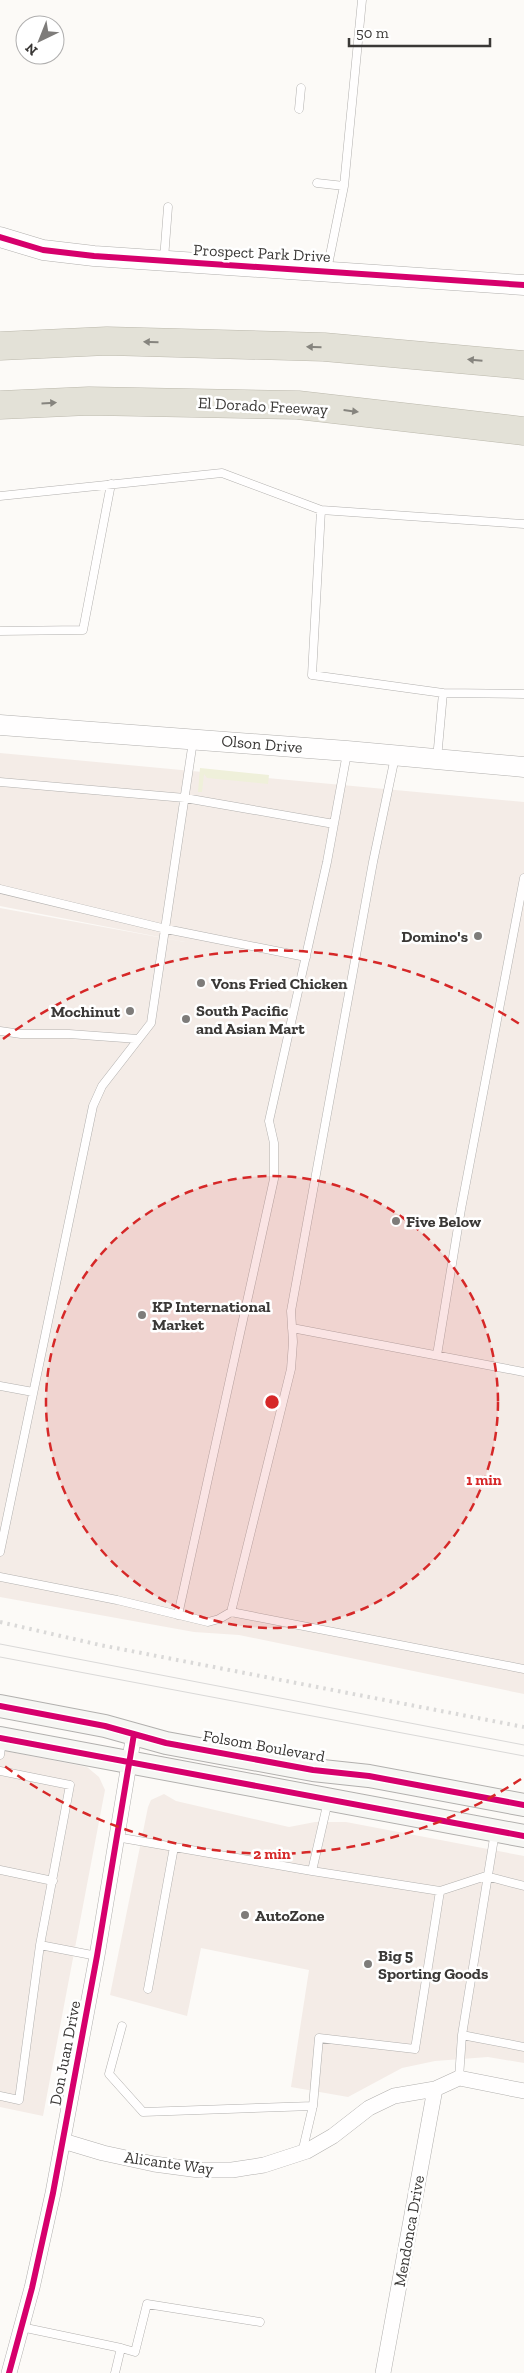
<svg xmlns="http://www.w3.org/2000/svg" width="524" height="2373" font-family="'Zilla Slab',serif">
  <rect width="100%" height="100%" fill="#fcfaf7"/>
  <path fill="#f4ece7" d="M0 753 524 802V1694L239 1635 194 1632 0 1597V908L185 942 0 906Z
    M0 1750 87 1767 99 1777 105 1790 43 2116 0 2107Z
    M164 1794 176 1801 289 1827 315 1822H346L524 1856V2063L488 2057 435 2061 402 2068 348 2097 291 2087 309 1970 201 1948 187 2016 110 1995 148 1807 151 1800Z"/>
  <path fill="#eff0da" d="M200 768 269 775 268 784 207 778 204 774 202 792H198Z"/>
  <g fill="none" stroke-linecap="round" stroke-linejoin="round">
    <defs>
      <path id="service" d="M299 109 301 88
        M317 183 344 186
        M164 259 168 207
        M327 270 344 186 362 0
        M0 496 222 473 321 510
        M0 631 83 630 111 484
        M443 693 524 694
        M437 759 443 693 312 675 321 510 524 524
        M0 782 185 798 334 824
        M0 889 166 929 306 957
        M0 1031 21 1034H69L138 1039
        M292 1328 524 1372
        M437 1355 461 1209 524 878
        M0 1386 33 1392
        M0 1552 93 1106 102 1086 151 1023 193 741
        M0 1577 117 1600 208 1622 219 1619 231 1612 524 1669
        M231 1612 291 1369 293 1342 291 1311 373 862 395 757
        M178 1615 274 1179V1143L269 1121 327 862 347 753
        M0 1755 2 1740
        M0 1771 70 1785 40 1945
        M116 1837 174 1847
        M0 1870 53 1881
        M312 1871 440 1891 486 1876 524 1886
        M148 1989 174 1847 312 1871 328 1801
        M122 2026 109 2074 143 2112 313 2106
        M462 2035 524 2047
        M459 2078 462 2035 495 1832
        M0 2096 19 2100 40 1945 97 1956
        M302 2153 313 2106 319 2038 415 2049 440 1891
        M21 2327 121 2348 115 2373
        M121 2348 135 2352 147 2304 260 2322"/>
      <path id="minor" d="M63 2141 103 2153 154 2164 199 2170H232L264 2165 307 2151 333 2136 369 2108 394 2096 435 2089 459 2078 524 2091
        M9 2373 32 2288 53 2193 97 1956 134 1734
        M383 2373 435 2089"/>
      <path id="tertiary" d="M0 237 43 250 94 256 524 285
        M0 725 347 751 524 767"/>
      <path id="secondary" d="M0 1706 105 1726 166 1743 313 1770 369 1776 524 1805
        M0 1738 524 1836"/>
      <path id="motorway" d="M0 346 107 341 324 347 524 365
        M0 405 89 401 298 405 524 431"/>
    </defs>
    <use href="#service" stroke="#b2b0ae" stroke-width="9"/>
    <use href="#minor" stroke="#b2b0ae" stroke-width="16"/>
    <use href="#tertiary" stroke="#b2b0ae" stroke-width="21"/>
    <use href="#secondary" stroke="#b2b0ae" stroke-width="24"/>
    <use href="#motorway" stroke="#bbb8ac" stroke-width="29"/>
    <use href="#service" stroke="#fffefe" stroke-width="8"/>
    <use href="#minor" stroke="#fffefe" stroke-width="15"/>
    <use href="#tertiary" stroke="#fffefe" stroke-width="20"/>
    <use href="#secondary" stroke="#f6f6f3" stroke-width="22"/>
    <use href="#motorway" stroke="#e3e1d7" stroke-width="28"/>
    <path stroke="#dad9d8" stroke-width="1" d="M0 1644 524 1745
      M0 1657 524 1756"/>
    <path stroke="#dad9d8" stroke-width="4" stroke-dasharray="2.5 5" stroke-linecap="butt" d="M0 1622 100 1645 524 1727"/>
    <defs>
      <path id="cycleway" d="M0 237 43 250 94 256 524 285
        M0 1706 105 1726 166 1743 313 1770 369 1776 524 1805
        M0 1738 524 1836
        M9 2373 32 2288 53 2193 97 1956 134 1734"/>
    </defs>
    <use href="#cycleway" stroke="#fff" stroke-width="9"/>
    <use href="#cycleway" stroke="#d6006c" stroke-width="6"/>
  </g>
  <defs><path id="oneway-solid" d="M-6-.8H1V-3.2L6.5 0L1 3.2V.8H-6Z" transform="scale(1.25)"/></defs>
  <g fill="#86847e">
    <use href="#oneway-solid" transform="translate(151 342) rotate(-178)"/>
    <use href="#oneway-solid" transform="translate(314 347) rotate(-178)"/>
    <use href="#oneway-solid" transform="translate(475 360) rotate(-175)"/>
    <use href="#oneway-solid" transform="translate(49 403) rotate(-3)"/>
    <use href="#oneway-solid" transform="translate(351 411) rotate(7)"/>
  </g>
  <circle cx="272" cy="1402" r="226" fill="#d62828" fill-opacity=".12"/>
  <g fill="none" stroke="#d62828" stroke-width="2.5" stroke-dasharray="9 6">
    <circle cx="272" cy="1402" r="226"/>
    <path d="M521 1779A452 452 0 0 1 3 1765M3 1039A452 452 0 0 1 521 1025"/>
  </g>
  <g fill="#7e7c7a" stroke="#fff" stroke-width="2">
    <circle cx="478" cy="936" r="5"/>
    <circle cx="201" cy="983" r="5"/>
    <circle cx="130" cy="1011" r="5"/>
    <circle cx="186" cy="1019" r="5"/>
    <circle cx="396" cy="1221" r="5"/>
    <circle cx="142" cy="1315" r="5"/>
    <circle cx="245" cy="1915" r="5"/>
    <circle cx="368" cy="1964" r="5"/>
  </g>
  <g text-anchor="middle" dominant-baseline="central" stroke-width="5" stroke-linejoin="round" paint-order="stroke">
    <g font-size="16" fill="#3a3836" stroke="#fff">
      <text transform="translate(262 253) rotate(3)">Prospect Park Drive</text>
      <text transform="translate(263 406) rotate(3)">El Dorado Freeway</text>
      <text transform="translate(262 744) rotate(5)">Olson Drive</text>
      <text transform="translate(264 1746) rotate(10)">Folsom Boulevard</text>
      <text transform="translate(65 2053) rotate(-79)">Don Juan Drive</text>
      <text transform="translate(169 2163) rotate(8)">Alicante Way</text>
      <text transform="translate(409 2231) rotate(-80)">Mendonca Drive</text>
    </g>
    <g font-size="16" font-weight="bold" fill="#3a3836" stroke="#fff" text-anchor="start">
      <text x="468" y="936" text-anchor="end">Domino's</text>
      <text x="211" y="983">Vons Fried Chicken</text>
      <text x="196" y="1010">South Pacific<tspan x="196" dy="18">and Asian Mart</tspan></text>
      <text x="120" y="1011" text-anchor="end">Mochinut</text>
      <text x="406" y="1221">Five Below</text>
      <text x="152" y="1306">KP International<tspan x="152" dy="18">Market</tspan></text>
      <text x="255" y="1915">AutoZone</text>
      <text x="378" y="1955">Big 5<tspan x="378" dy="18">Sporting Goods</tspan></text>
    </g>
  </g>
  <circle cx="272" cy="1402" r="8" fill="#d62828" stroke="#fff" stroke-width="2.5"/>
  <g font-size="15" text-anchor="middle" font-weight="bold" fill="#d62828" stroke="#fff" stroke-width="5" stroke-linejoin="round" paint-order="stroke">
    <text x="484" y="1485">1 min</text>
    <text x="272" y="1859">2 min</text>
  </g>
  <g transform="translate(40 40) rotate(223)"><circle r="24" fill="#ffffff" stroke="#b0afaf"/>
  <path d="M0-4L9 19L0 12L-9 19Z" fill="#7e7c7a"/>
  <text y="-8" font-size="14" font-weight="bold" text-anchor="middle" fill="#3a3836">N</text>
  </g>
  <path d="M349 38v8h141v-8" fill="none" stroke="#3a3836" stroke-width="2.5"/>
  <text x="356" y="38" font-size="15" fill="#3a3836" stroke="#ffffff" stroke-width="4" paint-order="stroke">50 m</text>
</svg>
